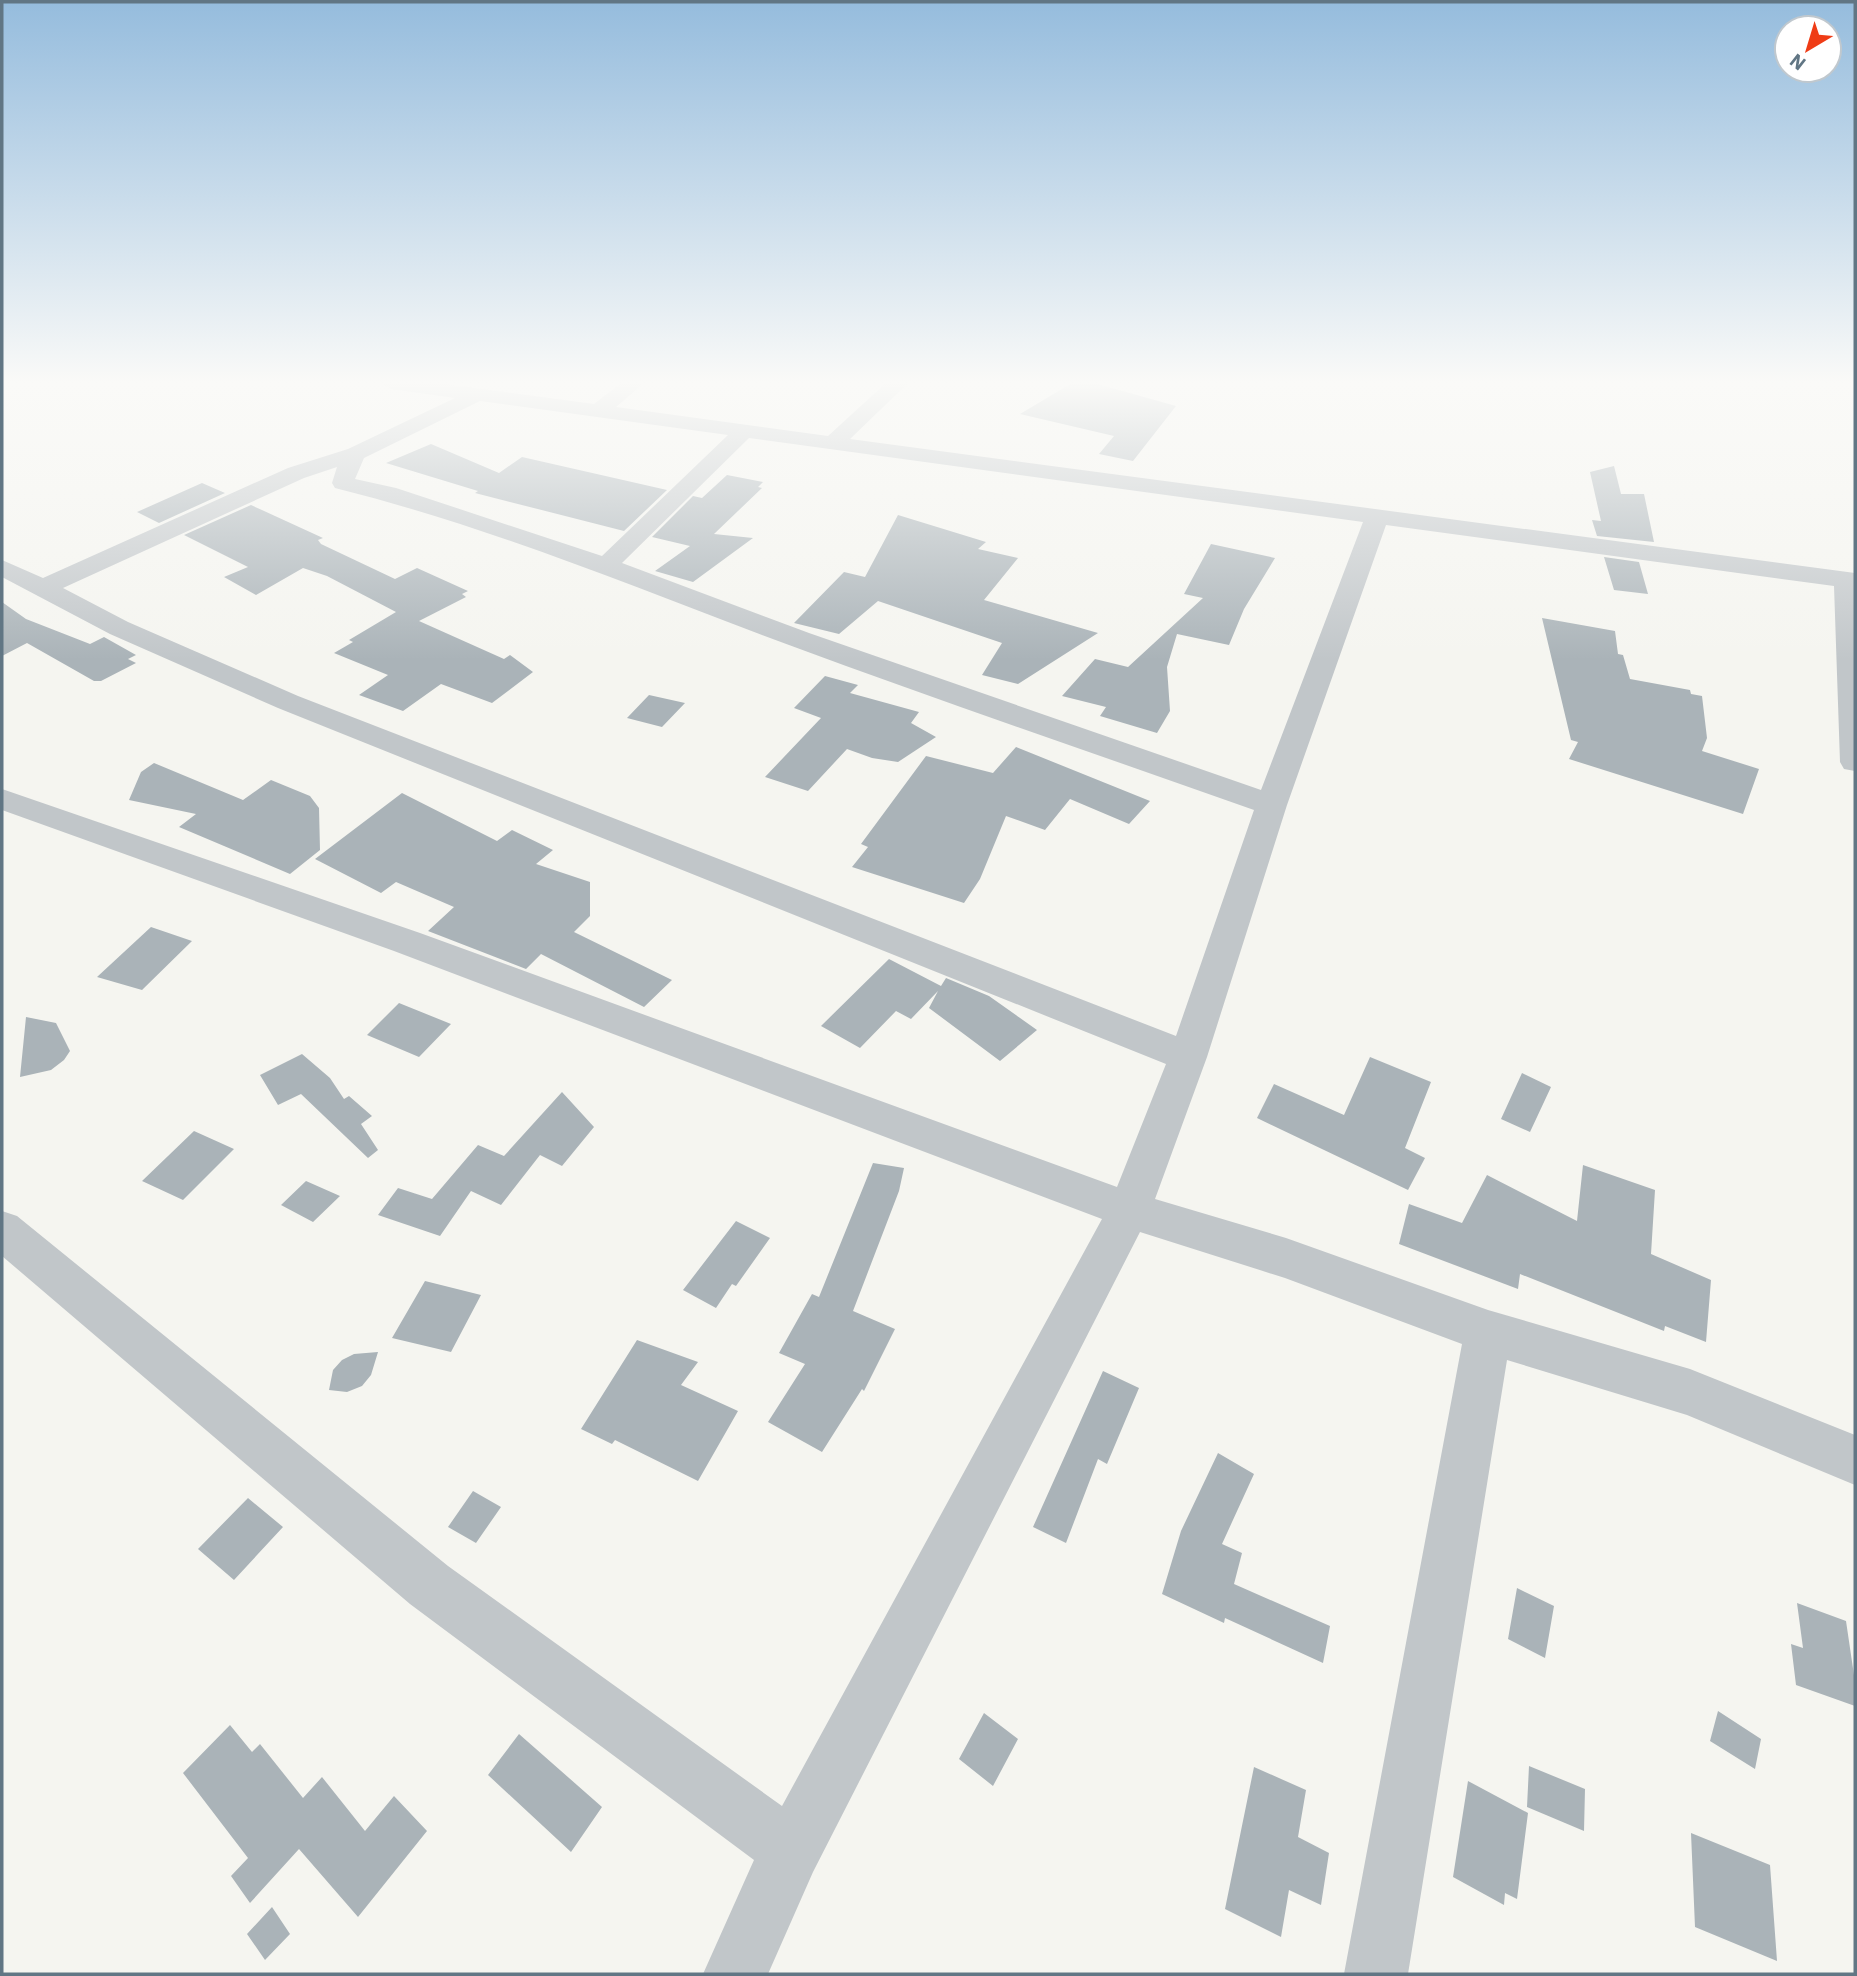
<svg xmlns="http://www.w3.org/2000/svg" width="1857" height="1976" font-family="'IBM Plex Sans',sans-serif">
  <rect width="100%" height="100%" fill="#f5f5f0"/>
  <path fill="#aab3b8" d="M1072 383H1094L1176 406 1133 461 1099 454 1114 436 1020 414Z
    M431 444 499 473 522 457 667 490 624 531 475 493 478 491 386 463Z
    M1614 466 1621 494H1644L1654 542 1597 536 1592 520 1601 521 1590 472Z
    M727 475 763 482 758 487 762 488 714 534 753 538 693 582 655 571 690 546 652 537 693 496 702 498Z
    M202 483 225 493 159 523 137 512Z
    M251 505 323 538 318 540 321 544 395 579 417 568 468 591 462 594 466 597 419 621 504 659 510 655 533 672 492 703 441 684 403 711 359 695 388 675 334 653 353 642 349 640 396 612 327 576 303 568 256 595 224 577 248 567 184 535Z
    M898 515 986 542 978 549 1018 558 984 600 1098 633 1018 684 982 675 1002 643 878 601 839 634 794 623 844 572 865 577Z
    M1211 544 1275 558 1244 609 1229 645 1177 634 1167 667 1170 711 1157 733 1100 716 1106 707 1062 696 1095 659 1128 667 1203 598 1184 594Z
    M1604 557 1639 562 1648 594 1614 590Z
    M2 602 26 619 90 644 104 637 136 655 128 659 136 663 101 681H94L27 643 2 656Z
    M1542 618 1615 631 1618 654 1623 655 1630 679 1690 690 1691 694 1702 696 1707 738 1702 751 1759 769 1743 814 1569 759 1578 742 1571 740Z
    M825 676 858 685 850 693 919 712 911 723 936 737 898 762 872 758 847 749 808 791 765 777 821 718 794 708Z
    M649 695 685 703 662 727 627 718Z
    M1016 747 1150 801 1129 824 1070 799 1045 830 1006 816 980 879 964 903 852 867 868 847 861 844 926 756 993 773Z
    M154 763 243 800 271 780 310 796 319 808 320 850 290 874 179 827 196 814 129 800 141 772Z
    M402 793 497 841 512 830 553 850 536 864 590 882V916L574 932 672 980 644 1007 541 954 526 969 428 931 454 907 396 882 381 893 315 859Z
    M151 927 192 941 142 990 97 977Z
    M889 959 941 986 946 978 989 996 1037 1030 1000 1061 929 1008 938 991 911 1019 896 1011 860 1048 821 1026Z
    M399 1003 451 1024 419 1057 367 1035Z
    M26 1017 56 1023 70 1051 64 1060 51 1070 20 1077Z
    M302 1054 330 1078 344 1099 349 1096 372 1116 361 1124 378 1150 368 1158 301 1094 278 1105 260 1075Z
    M1370 1057 1431 1082 1405 1148 1425 1158 1408 1190 1257 1118 1274 1084 1344 1115Z
    M1522 1073 1551 1087 1530 1132 1501 1119Z
    M562 1092 594 1127 562 1166 540 1155 501 1205 471 1191 440 1236 378 1215 398 1188 432 1199 478 1145 504 1156Z
    M194 1131 234 1149 183 1200 142 1181Z
    M873 1163 904 1168 899 1191 853 1311 895 1329 864 1391 862 1389 822 1452 768 1422 805 1364 779 1353 812 1294 819 1297Z
    M1583 1165 1655 1190 1651 1254 1711 1280 1706 1342 1665 1326 1664 1331 1520 1274 1518 1289 1399 1244 1409 1204 1462 1223 1487 1175 1577 1221Z
    M306 1181 340 1196 313 1222 281 1205Z
    M736 1221 770 1238 736 1286 732 1284 716 1308 683 1290Z
    M425 1281 481 1295 451 1352 392 1338Z
    M637 1340 698 1362 681 1385 738 1411 698 1481 615 1440 612 1444 581 1429Z
    M378 1352 371 1375 362 1386 347 1392 329 1390 333 1370 342 1360 354 1354Z
    M1103 1371 1139 1388 1107 1464 1098 1459 1066 1543 1033 1527Z
    M1218 1453 1254 1474 1222 1544 1242 1553 1234 1584 1330 1626 1323 1663 1225 1618 1224 1623 1162 1594 1181 1531Z
    M473 1491 501 1507 476 1543 448 1527Z
    M248 1498 283 1527 234 1580 198 1549Z
    M1517 1588 1554 1606 1545 1658 1508 1639Z
    M1797 1603 1846 1621 1855 1682V1706L1796 1685 1791 1644 1803 1648Z
    M1718 1711 1761 1739 1755 1769 1710 1741Z
    M984 1713 1018 1739 993 1786 959 1759Z
    M230 1725 252 1752 260 1744 303 1798 322 1777 365 1831 394 1796 427 1831 358 1917 299 1849 250 1903 231 1876 248 1858 183 1773Z
    M519 1734 602 1807 571 1852 488 1775Z
    M1529 1766 1585 1789 1584 1831 1527 1807Z
    M1254 1767 1306 1790 1298 1837 1329 1853 1321 1905 1289 1890 1281 1937 1225 1909Z
    M1468 1781 1528 1813 1517 1899 1505 1893 1504 1905 1453 1877Z
    M1691 1833 1770 1865 1777 1961 1695 1927Z
    M272 1907 290 1934 265 1960 247 1934Z"/>
  <g fill="none" stroke-linecap="round" stroke-linejoin="round">
    <path fill="#c1c6c9" fill-rule="evenodd" d="M381 383H438L594 404 621 383H644L616 407 828 436 886 383H908L850 439 1855 573V771L1844 769 1840 762 1834 586 1386 525 1287 805 1207 1057 1155 1199 1286 1238 1488 1310 1690 1369 1855 1435V1485L1687 1415 1507 1360 1408 1974H1344L1462 1344 1285 1278 1140 1232 813 1872 768 1974H703L754 1860 410 1604 2 1256V1211L17 1216 448 1566 782 1806 1102 1219 394 951 2 810V789L420 933 1117 1187 1166 1064 278 708 110 634 2 577V560L43 578 288 468 348 449 455 398 391 389ZM480 401 728 435 602 556 396 488 355 479 364 458ZM749 438 1363 522 1261 790 809 633 622 563ZM337 467 332 483 335 488C492 527 638 589 789 645 943 702 1099 755 1254 810L1176 1036 298 696 128 622 63 588 304 478Z"/>
  </g>
  <linearGradient id="sky" x2="0" y2="1"><stop stop-color="#95bcdd"/><stop offset="0.58" stop-color="#fafaf8"/><stop offset="1" stop-color="#fafaf8" stop-opacity="0"/></linearGradient>
  <rect width="1857" height="660" fill="url(#sky)"/>
  <rect width="1857" height="1976" fill="none" stroke="#617684" stroke-width="7"/>
  <g transform="translate(1808 49) rotate(218)"><circle r="33" fill="#ffffff" stroke="#c0c8ce" stroke-width="2"/>
  <path d="M0-5L12 26L0 18L-12 26Z" fill="#ef3c16"/>
  <text y="-10" font-size="19" font-weight="bold" text-anchor="middle" fill="#617684">N</text>
  </g>
</svg>
